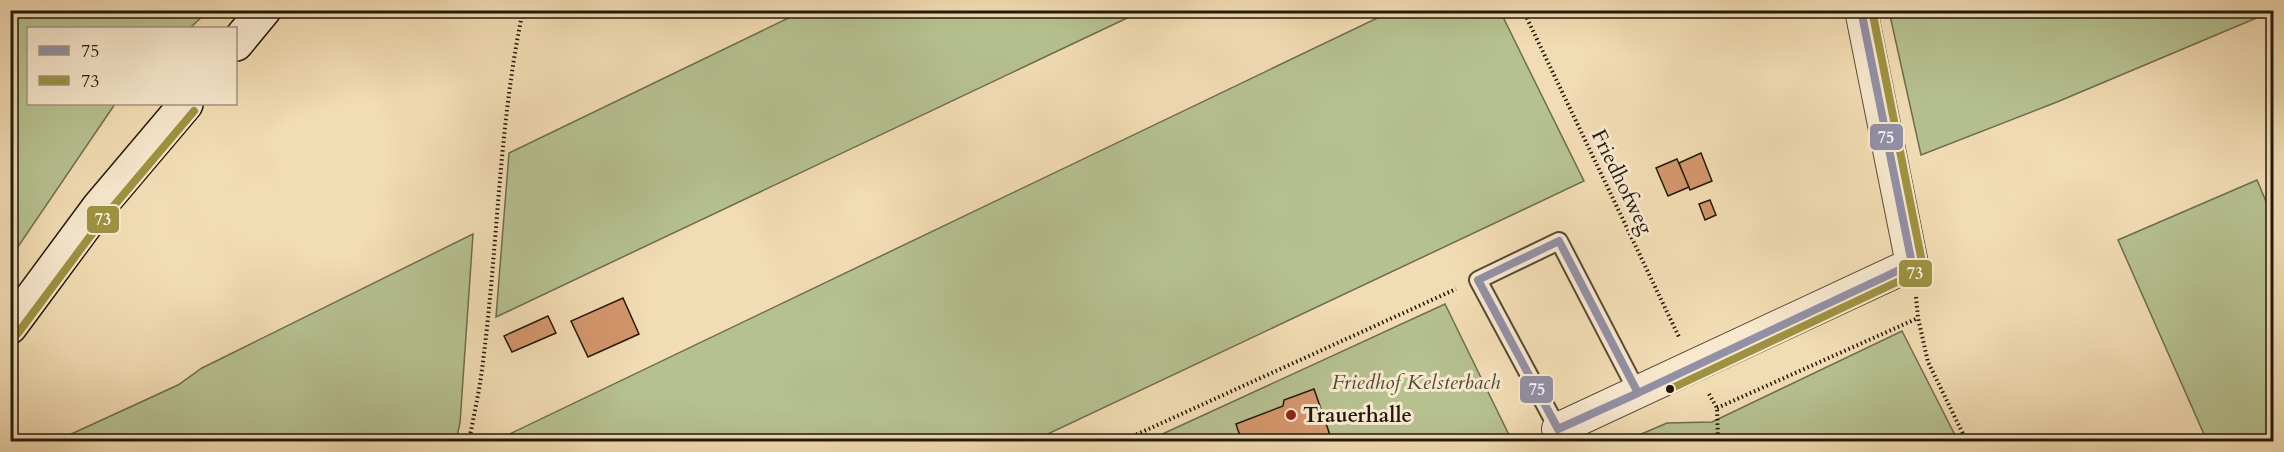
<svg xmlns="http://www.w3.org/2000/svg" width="2284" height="452" font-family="Cardo,serif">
  <rect width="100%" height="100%" fill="#f2dcb3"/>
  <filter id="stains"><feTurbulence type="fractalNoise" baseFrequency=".00333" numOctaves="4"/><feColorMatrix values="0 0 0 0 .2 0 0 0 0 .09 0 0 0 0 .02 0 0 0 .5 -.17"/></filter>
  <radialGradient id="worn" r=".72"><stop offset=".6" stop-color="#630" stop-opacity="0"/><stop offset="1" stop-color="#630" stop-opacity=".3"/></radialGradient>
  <path fill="#b6c190" stroke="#6c6d4e" stroke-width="1.5" d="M11 10 208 11 190 28H28V104H115L11 257Z
    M805 10 1142 11 496 317 509 153Z
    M1394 10 1500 11 1584 181 1033 441H495Z
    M1889 11V10L2273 11 2057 102 1921 155Z
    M2257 180 2273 218V441H2207L2118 240Z
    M473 234 460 423 456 441H56L178 385 202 368Z
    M1445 304 1512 441 1145 442Z
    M1902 331 1958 441H1625L1667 423 1712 422Z"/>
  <path fill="#d4966d" stroke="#22190c" stroke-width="1.5" d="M1701 153 1712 181 1690 190 1679 163Z
    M1677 159 1689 187 1668 196 1656 168Z
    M1710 200 1716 215 1705 220 1699 204Z
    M623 298 639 334 588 357 571 321Z
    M548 316 556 333 512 352 504 336Z
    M1314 389 1330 435 1322 440 1323 442H1242L1236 424 1283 406 1284 400Z"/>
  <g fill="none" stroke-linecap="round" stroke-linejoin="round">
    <defs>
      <path id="lane" d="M1558 429 1478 280 1559 241 1638 393"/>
      <path id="street" d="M1558 429 1912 264 1861 10"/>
      <path id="secondary" d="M236 44 264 10
        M10 327 98 208 186 104"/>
    </defs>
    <use href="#lane" stroke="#564a36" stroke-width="20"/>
    <use href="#street" stroke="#564a36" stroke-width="34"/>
    <use href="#secondary" stroke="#22190c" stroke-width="36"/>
    <path stroke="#22190c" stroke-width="4" stroke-dasharray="1.5 3" stroke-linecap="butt" d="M1523 10 1679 337
      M1916 297 1918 318 1928 362 1967 442
      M1709 394 1717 408 1718 442
      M1717 408 1918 318
      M469 442C473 418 479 394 482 369 498 250 498 129 523 10
      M1120 442 1456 289"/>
    <use href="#lane" stroke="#f7e8ce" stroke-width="16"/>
    <use href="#street" stroke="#f7e8ce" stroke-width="32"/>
    <use href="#secondary" stroke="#f7e8ce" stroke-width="33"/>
    <defs>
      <path id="bus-1" d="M1861 10 1912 264
        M1559 241 1638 393 1558 429 1478 280Z
        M1638 393 1912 264"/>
      <path id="bus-2" d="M18 333 106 215 194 111
        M1670 389 1916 273 1921 269 1922 262 1872 10"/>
    </defs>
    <use href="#bus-1" stroke="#f7e8ce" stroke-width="12"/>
    <use href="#bus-2" stroke="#f7e8ce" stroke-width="12"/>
    <use href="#bus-1" stroke="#9290a7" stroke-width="8"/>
    <use href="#bus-2" stroke="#9e9240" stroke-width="8"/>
  </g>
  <circle fill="#22190c" stroke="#f7e8ce" stroke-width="2" cx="1670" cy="389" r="5"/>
  <circle fill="#8f2418" stroke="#f7e8ce" stroke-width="2" cx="1291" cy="415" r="6"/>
  <g text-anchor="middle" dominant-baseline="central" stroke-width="6" stroke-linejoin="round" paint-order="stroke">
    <g font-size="21" fill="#22190c" stroke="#f7e8ce">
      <text transform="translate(1622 182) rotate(64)">Friedhofweg</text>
    </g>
    <g font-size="21" font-style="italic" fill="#4e4b34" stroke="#f7e8ce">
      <text x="1416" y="382">Friedhof Kelsterbach</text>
    </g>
    <g font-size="21" font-weight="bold" fill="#22190c" stroke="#f7e8ce" text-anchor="start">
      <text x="1303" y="415">Trauerhalle</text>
    </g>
  </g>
  <g stroke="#f7e8ce" stroke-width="2">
    <rect x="1869" y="123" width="35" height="28" rx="6" fill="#9290a7"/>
    <rect x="86" y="205" width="34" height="29" rx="6" fill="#9e9240"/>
    <rect x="1898" y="259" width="35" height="29" rx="6" fill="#9e9240"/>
    <rect x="1519" y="375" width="35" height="29" rx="6" fill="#9290a7"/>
  </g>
  <g font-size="16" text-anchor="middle" font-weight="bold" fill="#fff">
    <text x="1886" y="143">75</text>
    <text x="103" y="225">73</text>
    <text x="1915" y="279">73</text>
    <text x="1537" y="395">75</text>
  </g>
  <rect width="2284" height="452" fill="none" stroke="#f2dcb3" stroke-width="36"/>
  <rect x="12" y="12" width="2260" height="428" fill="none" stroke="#22190c" stroke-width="3"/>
  <rect x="18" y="18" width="2248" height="416" fill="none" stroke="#22190c" stroke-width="1.5"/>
  <rect x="27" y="27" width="210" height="78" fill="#f7e8ce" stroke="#a29580" stroke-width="1.5"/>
  <rect x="39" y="46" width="30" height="9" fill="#9290a7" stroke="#a29580" stroke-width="1.5"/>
  <text x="81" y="57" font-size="18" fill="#22190c">75</text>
  <rect x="39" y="76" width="30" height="9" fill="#9e9240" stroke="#a29580" stroke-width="1.5"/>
  <text x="81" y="87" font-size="18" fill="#22190c">73</text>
  <rect width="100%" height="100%" filter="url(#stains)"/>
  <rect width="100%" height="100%" fill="url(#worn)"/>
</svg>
